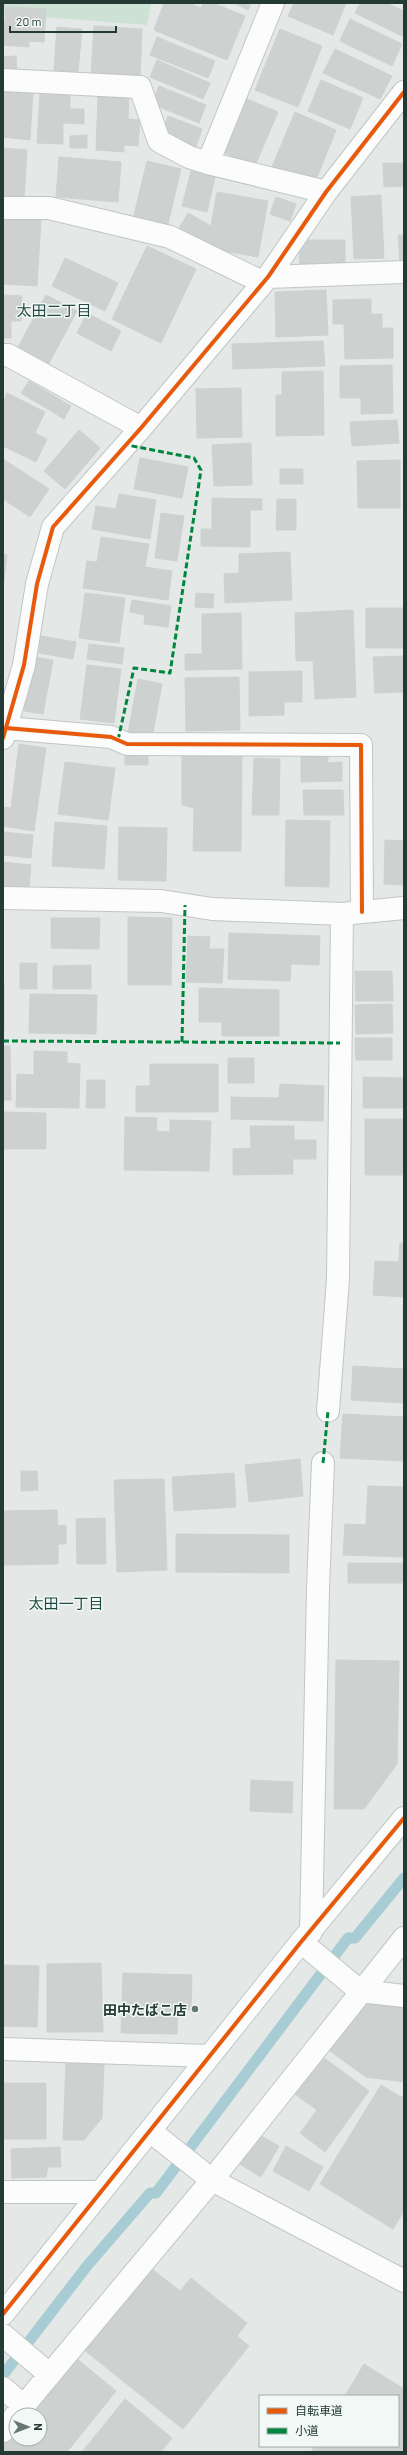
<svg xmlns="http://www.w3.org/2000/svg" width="407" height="2455" font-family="Barlow,'Noto Sans JP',sans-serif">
  <rect width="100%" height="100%" fill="#e4e9e7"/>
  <path fill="#cee1d5" d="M3 3H151L147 25 3 14Z"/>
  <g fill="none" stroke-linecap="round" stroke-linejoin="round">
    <path stroke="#a8ccd3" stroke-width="11" d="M3 2375 87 2266 150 2193H156L348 1938H355L404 1878"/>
  </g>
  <path fill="#cdd1d0" stroke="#cdd2d0" d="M164 3H189L201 8 203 3H213L245 16 227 60 154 30Z
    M234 3H251L248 10Z
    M294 3H346L333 35 288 16Z
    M360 3H386L404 11V37L355 13Z
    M6 7 46 9 44 42 29 41V47L3 45Z
    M350 19 402 44 392 66 340 41Z
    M94 26 142 29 140 80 91 77Z
    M57 27 82 29 78 72 54 70Z
    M280 29 322 46 298 107 255 90Z
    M157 37 215 61 208 78 150 55Z
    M335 49 392 76 380 99 323 73Z
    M16 56 17 74 4 75 3 57Z
    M157 60 210 83 203 99 150 77Z
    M321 80 363 98 350 129 308 111Z
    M159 86 206 105 199 123 152 104Z
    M3 89 33 92 30 140 3 137Z
    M40 94 70 95V109H84V124L63 123V144L37 143Z
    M98 96 129 97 128 119 140 120 138 146 124 145V152L96 150Z
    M247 99 278 112 255 166 225 153Z
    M295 112 336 130 314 185 272 167Z
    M168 116 202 129 195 149 161 137Z
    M87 135V148H70V136Z
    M3 148 27 150 24 198 3 197Z
    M59 157 121 162 118 202 56 197Z
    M147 161 181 169 167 228 133 219Z
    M383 163H404V186L384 187Z
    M191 171 215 177 207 212 182 206Z
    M217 192 268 201 258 257 211 249 178 230 188 213 211 226Z
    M381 195 384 258 354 259 351 197Z
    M276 197 296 204 290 221 270 214Z
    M3 218 41 220 37 286 3 284Z
    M398 235H404V262L400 263Z
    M299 240H345V266H300Z
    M147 246 196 269 161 343 112 319Z
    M65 258 118 283 105 311 52 286Z
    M326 290 328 335 276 337 275 292Z
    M3 295 22 296 21 321H11V338H3Z
    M46 295 77 311 48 365 17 349Z
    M371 299V314H382V328H393V358L345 359 344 324H333V300Z
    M87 313 121 331 111 351 77 333Z
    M323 341 325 366 233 369 232 344Z
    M392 365 393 413 361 414V398H340V366Z
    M323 371 324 435 276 436V395H282V372Z
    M29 381 71 406 64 419 21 393Z
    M241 388 242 437 197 438 196 389Z
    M7 393 45 412 35 433 47 439 36 462 3 446V403Z
    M397 420 399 443 352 446 350 422Z
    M79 430 100 448 65 489 44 471Z
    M251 443 252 485 214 486 212 445Z
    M140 458 188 467 182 498 134 489Z
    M3 459 49 489 30 517 3 499Z
    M400 460V508H358L357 461Z
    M280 469H303V484H280Z
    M119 494 156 500 150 539 92 529 96 506 116 509Z
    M212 498 262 499V510H250V547L201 546V529H212Z
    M277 499H296V530H276Z
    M161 513 184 516 177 561 155 558Z
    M101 537 149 544 145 567 172 571 168 600 83 588 87 561 97 562Z
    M290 552 292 600 225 603 224 574 239 573V554Z
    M3 554 7 555 3 588Z
    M85 593 125 598 119 643 79 638Z
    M196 593 214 594 213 608 195 607Z
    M132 600 171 606 168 627 144 624 145 615 130 612Z
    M366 608H404V648H366Z
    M353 610 356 697 315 699 313 661H296L295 613Z
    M241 613 242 669 185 670V654H202V614Z
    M41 636 76 642 73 659 39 653Z
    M89 644 124 648 122 664 87 659Z
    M404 656V692L375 693 373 657Z
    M34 657 53 660 43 714 24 711Z
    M87 665 121 669 114 723 80 719Z
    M302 671V702H284V715L249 716V672Z
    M239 677 240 730 186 731 185 678Z
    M138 679 162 684 152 738 128 733Z
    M19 744 46 748 34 831 3 826V807L11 808Z
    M125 750H148V765H125Z
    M301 753H328V763L342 762V781L301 782Z
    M182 756H242L241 851H193L194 808 182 805Z
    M254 758 280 759 279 815H252Z
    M65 762 115 768 108 820 58 814Z
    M303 790H343L344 815H304Z
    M286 820 330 821 329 887 285 886Z
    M55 822 107 826 104 869 52 866Z
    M119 827 167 828 166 881 118 880Z
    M3 832 33 835 31 858 3 855Z
    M385 840 404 841V885L384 884Z
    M3 862 31 865 29 889 3 887Z
    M128 917 172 918 171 985H128Z
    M51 918H100L99 949 51 948Z
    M229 933 320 936 319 965 291 964 290 981 228 979Z
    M188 936 210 937 209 949H224L222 983 186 982Z
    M20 963H37V989H20Z
    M91 965V989H53V966Z
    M355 971H392L393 1001H356Z
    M3 982H4V1031H3Z
    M199 988 279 990V1036H222V1022H199Z
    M30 994 97 995 96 1034 29 1033Z
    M392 1004 393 1033 356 1034 355 1005Z
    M355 1038H392V1060H356Z
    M3 1046H10L11 1100H3Z
    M34 1051 67 1052V1063L80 1064 79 1108 16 1107 17 1074 34 1075Z
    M228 1058H254V1083H228Z
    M150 1064H218V1112H136V1086H150Z
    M363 1077 404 1078 403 1108H363Z
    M87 1080H105V1108H86Z
    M280 1084 324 1086 323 1121 231 1119V1097L279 1098Z
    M3 1112 46 1113V1149H3Z
    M125 1117 157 1118 156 1131 170 1132V1120L211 1121 209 1171 124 1170Z
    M365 1119H404V1175H365Z
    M250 1126H294V1140H316V1159H293V1174L233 1175V1149L251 1148Z
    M400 1243H404V1297L373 1295 375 1261 399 1262Z
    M403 1305H404V1360H403Z
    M353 1366 404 1369V1403L351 1400Z
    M343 1414 404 1417V1461L340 1458Z
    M300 1459 303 1496 249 1502 245 1465Z
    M21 1471H37L38 1490 21 1491Z
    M234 1473 236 1507 174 1511 172 1477Z
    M164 1479 167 1570 117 1572 114 1480Z
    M368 1486 404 1487V1557L343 1555 345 1524 366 1525Z
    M57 1510 58 1526 66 1525V1544H58V1564L3 1565V1511Z
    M105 1518 106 1564H77L76 1519Z
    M176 1534 289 1535V1573L176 1572Z
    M348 1563H404V1583H348Z
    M336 1660 399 1661 397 1764 364 1809H334Z
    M251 1780 293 1782 292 1813 250 1811Z
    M101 1963 103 2032H47V1964Z
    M3 1965 39 1966 37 2027 3 2026Z
    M123 1973 192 1975 191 2010H178L177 2034 121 2033Z
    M365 2000 404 2005V2082L366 2077 330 2051Z
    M320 2055 369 2091 325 2152 300 2133 317 2110 292 2092Z
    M66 2062 104 2064 102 2118 84 2140H63Z
    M3 2083H46V2139H3Z
    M381 2085 401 2097 404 2094V2211L393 2229 320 2184Z
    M256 2133 279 2146 261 2177 238 2163Z
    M286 2146 323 2167 309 2191 273 2171Z
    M60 2147 61 2167H48L46 2177 12 2178 11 2149Z
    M148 2266 180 2291 191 2278 247 2323 237 2336 249 2346 183 2429 83 2349Z
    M71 2354 116 2391 67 2452H3V2439L16 2423V2439H40V2415H22Z
    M364 2364 404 2389V2452H311L315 2446H398V2396H345Z
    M125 2399 172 2438 161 2452H82Z"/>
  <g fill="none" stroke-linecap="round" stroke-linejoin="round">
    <defs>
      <path id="minor" d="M3 80 140 87 159 141 189 157 208 163 326 192
        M208 163 273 3
        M3 208H49L170 237 262 282
        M268 277 404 272
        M3 355H8L141 428
        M6 728 111 737 127 744 361 745 362 912
        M3 738 24 665 37 584 53 527 141 428 268 277 326 192 404 92
        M3 898 161 901 212 909 342 914 404 908
        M328 1411 338 1279 342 914
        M311 1932 318 1588 323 1463
        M301 1942 360 1991 404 1996
        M3 2049 209 2056
        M150 2131 212 2180 404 2281
        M3 2192H99
        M3 2335 49 2374
        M3 2388 24 2406
        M16 2415 212 2180 404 1938
        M3 2431 16 2415"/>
      <path id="tertiary" d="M3 2314 301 1942 404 1818"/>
    </defs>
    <use href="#minor" stroke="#c1c6c4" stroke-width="24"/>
    <use href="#tertiary" stroke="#c1c6c4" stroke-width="24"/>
    <use href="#minor" stroke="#fbfcfb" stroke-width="22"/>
    <use href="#tertiary" stroke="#fbfcfb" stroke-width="22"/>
    <path stroke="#00873e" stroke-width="3" stroke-dasharray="6 3" stroke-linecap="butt" d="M118 740 134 668 170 673 201 470 194 458 127 445
      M3 1041 340 1043
      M182 1042 185 905
      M323 1463 328 1411"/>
    <defs>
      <path id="cycleway" d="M6 728 111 737 127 744 361 745 362 912
        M3 738 24 665 37 584 53 527 141 428 268 277 326 192 404 92
        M3 2314 301 1942 404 1818"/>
    </defs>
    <use href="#cycleway" stroke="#f2f8f5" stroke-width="6"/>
    <use href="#cycleway" stroke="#e8590c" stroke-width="4"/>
  </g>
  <circle fill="#677773" stroke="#f2f8f5" stroke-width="1.5" cx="195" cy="2009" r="4"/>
  <g text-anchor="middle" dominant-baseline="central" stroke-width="3" stroke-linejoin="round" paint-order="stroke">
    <g font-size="14" font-weight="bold" fill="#233a35" stroke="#f2f8f5" text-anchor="end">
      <text x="187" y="2009">田中たばこ店</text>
    </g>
    <g font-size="15" fill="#214b42" stroke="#f2f8f5">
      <text x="54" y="310">太田二丁目</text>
      <text x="66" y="1603">太田一丁目</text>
    </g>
  </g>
  <rect width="407" height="2455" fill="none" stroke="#233a35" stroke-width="8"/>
  <rect x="259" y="2395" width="140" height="52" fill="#f2f8f5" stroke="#9faca8"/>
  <rect x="267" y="2408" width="20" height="6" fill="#e8590c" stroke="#9faca8"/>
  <text x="295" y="2415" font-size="12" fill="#233a35">自転車道</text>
  <rect x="267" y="2428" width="20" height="6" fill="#00873e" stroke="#9faca8"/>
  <text x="295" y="2435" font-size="12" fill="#233a35">小道</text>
  <g transform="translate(28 2427) rotate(90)"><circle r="19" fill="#f2f8f5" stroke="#9faca8"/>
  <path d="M0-3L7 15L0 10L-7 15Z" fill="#677773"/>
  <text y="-6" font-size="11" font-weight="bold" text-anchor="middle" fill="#233a35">N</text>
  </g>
  <path d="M10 26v6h106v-6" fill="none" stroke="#233a35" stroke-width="2"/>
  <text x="16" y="26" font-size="12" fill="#233a35" stroke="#f2f8f5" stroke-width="3" paint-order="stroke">20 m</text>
</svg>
